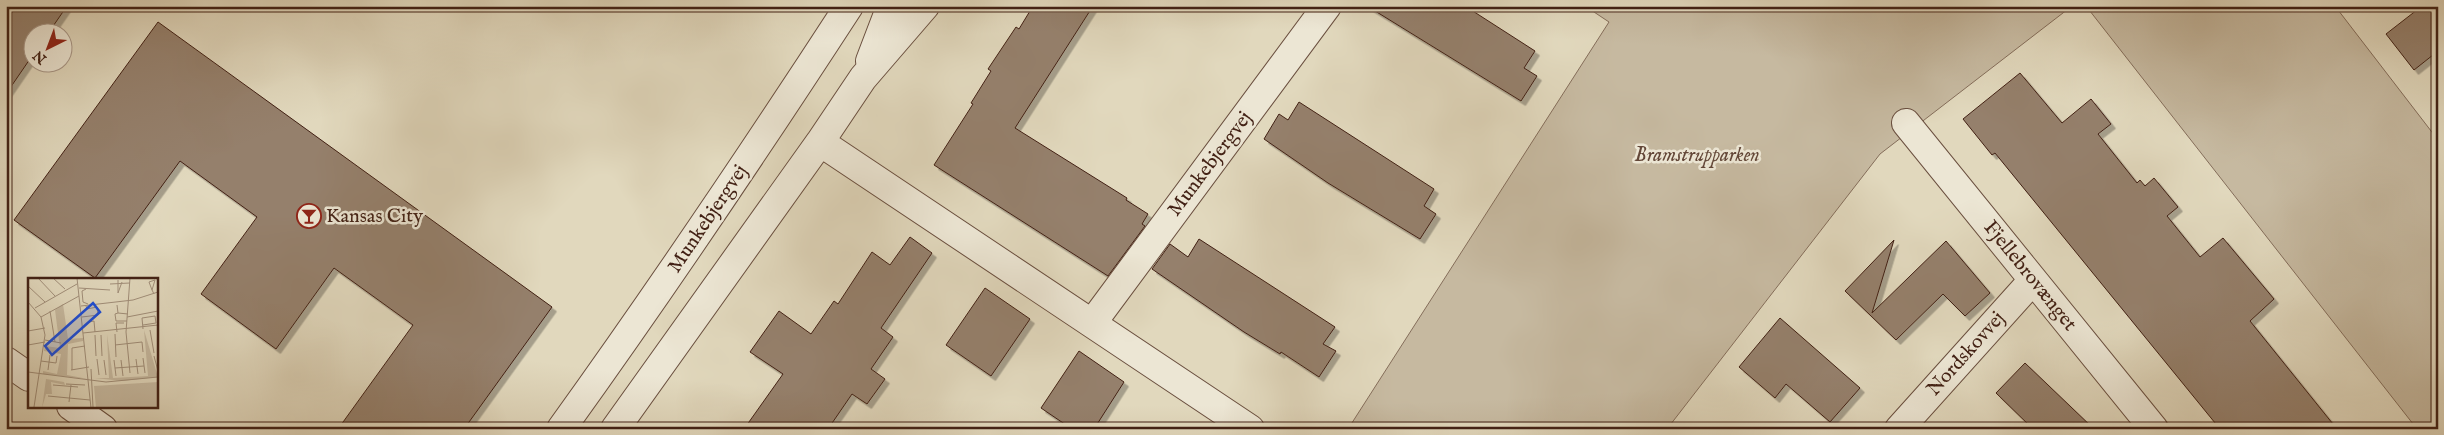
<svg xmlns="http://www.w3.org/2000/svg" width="2444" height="435" font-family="'IM FELL English',serif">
  <defs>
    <filter id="shadow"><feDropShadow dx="4.5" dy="4.5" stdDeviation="0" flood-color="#0004"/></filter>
  </defs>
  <rect width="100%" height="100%" fill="#e1d8bd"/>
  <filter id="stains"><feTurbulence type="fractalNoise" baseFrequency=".004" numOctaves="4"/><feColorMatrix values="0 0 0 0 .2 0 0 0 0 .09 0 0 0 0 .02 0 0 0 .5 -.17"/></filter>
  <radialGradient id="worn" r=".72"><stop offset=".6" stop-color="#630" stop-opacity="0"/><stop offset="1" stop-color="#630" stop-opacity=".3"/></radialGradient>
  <path fill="#c6b9a0" stroke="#846d5a" d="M1585 6H2072L1880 154 1667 429H1348L1609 22Z
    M2086 6H2335L2438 140V418L2423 429H2417Z"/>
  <path fill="#95806c" stroke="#422115" filter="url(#shadow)" d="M6 6H67L49 32H32V56L6 94Z
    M1033 6H1093L1015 128 1127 198 1126 200 1148 214 1142 224 1145 226 1108 276 934 165 973 104 971 103 991 71 988 69 1016 27 1019 29Z
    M1367 6H1465L1535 51 1524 68 1537 76 1521 101Z
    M2422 6H2438V51L2414 70 2386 34Z
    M158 22 552 307 464 429H338L413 325 334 268 276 349 201 294 257 217 180 161 95 278 14 220Z
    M2020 73 2062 123 2091 99 2111 124 2098 134 2137 183 2140 180 2145 186 2154 178 2178 207 2167 216 2200 257 2223 238 2274 299 2250 321 2337 429H2220L1995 153 1992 155 1963 119Z
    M1299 102 1434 189 1424 206 1436 214 1420 239 1328 183 1264 139 1279 114 1288 120Z
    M910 237 932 253 881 328 893 337 871 369 885 379 867 404 852 394 828 429H744L783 374 750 352 779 311 811 334 834 301 838 304 872 252 890 265Z
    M1199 239 1335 327 1323 344 1336 351 1319 377 1281 352 1280 354 1244 332 1152 269 1170 244 1188 257Z
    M1894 240 1872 313 1946 241 1990 293 1965 316 1943 294 1896 340 1845 291Z
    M985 288 1030 319 991 376 946 345Z
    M1780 318 1860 388 1830 422 1786 384 1775 398 1739 367Z
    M1079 351 1124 382 1094 429H1072L1041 408Z
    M2025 363 2094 429H2033L1996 393Z"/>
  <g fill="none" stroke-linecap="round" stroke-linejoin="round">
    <defs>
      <path id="minor" d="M870 61 891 6
        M1906 123 2154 429
        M820 142 1250 429
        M1093 322 1327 6
        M6 361 29 377
        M71 406 103 429
        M561 429C661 290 756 149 849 6
        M615 429 820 142 863 78 925 6
        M1899 429 2033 280"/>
    </defs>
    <use href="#minor" stroke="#6a4f3f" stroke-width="30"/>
    <use href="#minor" stroke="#ece6d4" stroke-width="28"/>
  </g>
  <defs>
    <symbol id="bar-ring" viewBox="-11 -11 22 22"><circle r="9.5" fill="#ece6d4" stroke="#8f2418" stroke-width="1.5"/><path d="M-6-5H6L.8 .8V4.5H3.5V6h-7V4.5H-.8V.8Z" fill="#8f2418"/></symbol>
  </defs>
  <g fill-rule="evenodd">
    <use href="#bar-ring" x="295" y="202" width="28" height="28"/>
  </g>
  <g text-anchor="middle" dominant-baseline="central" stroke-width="5" stroke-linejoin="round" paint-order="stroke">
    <g font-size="20" font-style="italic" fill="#634738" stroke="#ece6d4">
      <text x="1697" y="155">Bramstrupparken</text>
    </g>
    <g font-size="20" fill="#422115" stroke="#ece6d4">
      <text transform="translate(1210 164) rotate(-53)">Munkebjergvej</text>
      <text transform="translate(708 219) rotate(-56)">Munkebjergvej</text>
      <text transform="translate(2030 276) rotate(51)">Fjellebrovænget</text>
      <text transform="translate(1966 354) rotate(-48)">Nordskovvej</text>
    </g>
    <g font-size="20" fill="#422115" stroke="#ece6d4" text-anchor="start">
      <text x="326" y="216">Kansas City</text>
    </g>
  </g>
  <g transform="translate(28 278)">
    <rect width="130" height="130" fill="#e1d8bd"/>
    <path d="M35 26 40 61 55 60V63L40 66 39 97 60 101 15 96V93L29 96 33 76 16 73 17 68 32 70 27 32ZM116 52 130 99 94 103 67 100H81L79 56 85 100 120 98ZM18 101 36 104 37 107 23 104 24 116H18L14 130ZM130 104V130H68L66 108Z" fill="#c6b9a0"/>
    <path fill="none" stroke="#a18f7a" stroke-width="1" d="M10 0 27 18M25 0 37 11M49 0 63 130M102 0 98 54 102 95M90 2V15L94 4M82 6 102 5M0 8 17 24M51 10 82 12M58 11 54 13 55 24 60 26M124 12 127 2 121 4 124 12 126 16M0 24 13 39 17 57 6 129M89 27 90 35 100 36M53 28 105 22 130 14M7 30 49 6M22 33 27 64M90 35 87 36 88 43H99M13 39 51 18M54 39 70 37 69 29 59 31 58 28M99 39 130 33M61 44 66 43 67 54M115 47 128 45 127 38 114 40 115 51M122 52 126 75M0 53 17 50M89 54 88 45H96M55 55 130 47M87 56 88 79M67 57 68 78M73 57 74 78M17 62 33 65M0 67 17 64M87 67 114 64 115 74M126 78 130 93M115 80 117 95M69 81 71 97M108 81 110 96M76 82 78 97M86 82 88 98M93 82 95 98M13 83 28 85 29 78M87 90 116 88M63 91 65 129M20 92 22 77M43 92 61 89M44 92V70L57 68M0 94 78 104 130 99M38 106 57 107M25 107 50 109M20 118 62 122M41 124 43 107"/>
    <path fill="#1d4ed8" fill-opacity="0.15" stroke="#1d4ed8" stroke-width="2.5" d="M65 25 72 34 24 77 17 68Z"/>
    <rect width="130" height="130" fill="none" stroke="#422115" stroke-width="2.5"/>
  </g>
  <rect width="2444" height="435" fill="none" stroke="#e1d8bd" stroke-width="25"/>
  <rect x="8" y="8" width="2429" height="420" fill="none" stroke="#422115" stroke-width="2.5"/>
  <rect x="12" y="12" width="2419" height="410" fill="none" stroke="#422115"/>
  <g transform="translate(48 48) rotate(222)"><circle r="24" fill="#ece6d4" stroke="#a89788"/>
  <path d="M0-4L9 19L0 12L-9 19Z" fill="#8f2418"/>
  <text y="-8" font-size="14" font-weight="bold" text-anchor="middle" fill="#422115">N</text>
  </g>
  <rect width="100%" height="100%" filter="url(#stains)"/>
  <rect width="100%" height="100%" fill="url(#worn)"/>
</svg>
